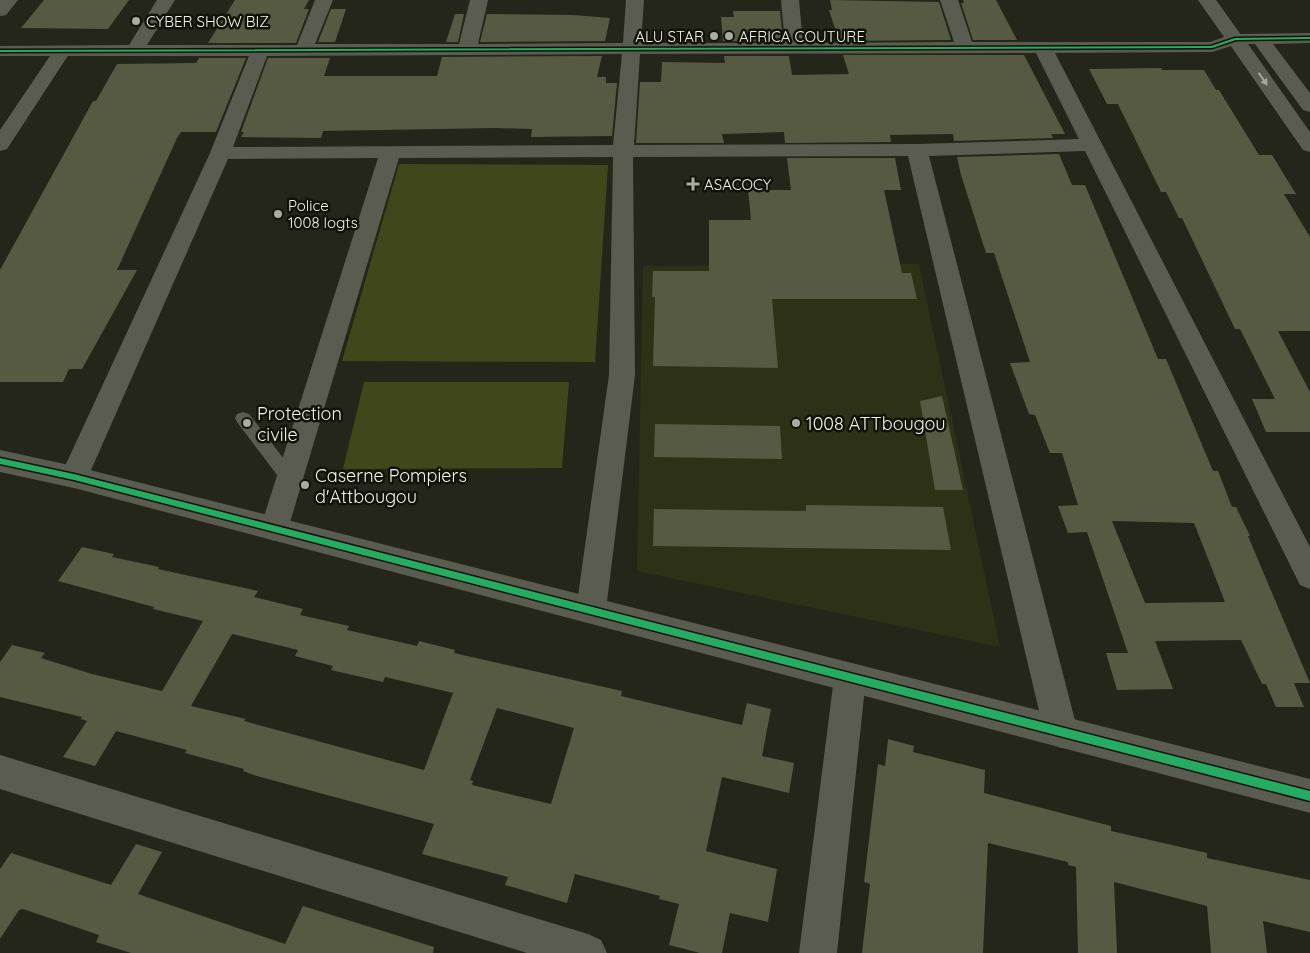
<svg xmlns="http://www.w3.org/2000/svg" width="1310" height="953" font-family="Quicksand,sans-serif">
  <rect width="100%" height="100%" fill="#242619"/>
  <path fill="#2d3216" d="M919 264 1000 647 637 571 643 266Z"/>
  <path fill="#40471b" d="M399 164 608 165 595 362 342 361Z
    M364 382H569L562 468 343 469Z"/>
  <path fill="#565a42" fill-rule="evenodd" d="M44 0H129L108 29 21 28Z
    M235 0H309L304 9H309L296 43H208Z
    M830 0 939 2 951 40 839 41 829 10H832Z
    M963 0H996L1017 40H973L961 3H964Z
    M331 9H346L335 42H318Z
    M733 11H780L783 41H723L721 17H734Z
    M455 14H464L458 42H446Z
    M487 14 573 15 610 18 605 41 480 42Z
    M843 55H1024L1065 134H1051L1053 138 954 141 953 134 890 135 891 142 785 143 784 132 722 134 724 143H636L640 82H661L662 62 725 63 724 56H789L792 75 849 74Z
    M602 56 597 77H606V83H617L612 136 531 137 532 129 495 128 323 131 321 138 241 137 244 132H241L268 58H330L324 76H437L442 57Z
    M199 58H246L216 132H181L177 138 117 270H137L82 369H69L63 382H0V270L93 101H96L117 64 196 63Z
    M1161 68 1162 70H1204L1216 90H1219L1259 155H1272L1296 194H1284L1310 237V331H1278L1310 392V432H1266L1252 399H1275L1240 329H1235L1182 218H1179L1166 192H1161L1118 104H1107L1089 69Z
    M1059 154 1072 185H1085L1158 359H1166L1213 471H1218L1232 507H1236L1250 536H1248L1310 683H1294L1304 707H1276L1266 684H1262L1241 640 1155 641 1173 689 1117 690 1106 653H1128L1087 532 1068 533 1058 506 1078 505 1062 453H1050L1035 415 1029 414 1010 363 1030 362 994 253H986L961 175 957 157ZM1112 521 1194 523 1225 602 1145 603Z
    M787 158H895L901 190H884L902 273H911L917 299H772L778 368 653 366 655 297H652L653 271H709V220H751L748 190H791Z
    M942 396 963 490H935L920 401Z
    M655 424 780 426 782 459 654 457Z
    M806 505 943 507 951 550 653 546 654 509 806 511Z
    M82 547 114 554 112 557 159 567 158 569 258 591 254 597 303 609 300 615 349 626 347 630 417 646 419 641 455 650 454 653 622 691 621 696 742 725 747 703 771 709 762 756 794 763 789 793 722 777 706 851 777 869 768 922 730 913 722 953H700L669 945 679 904 659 899 660 896 575 874 567 903 505 885 508 877 422 854 434 824 257 776 243 771 244 769 185 753 187 750 116 731 95 766 63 757 87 721 81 719 82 717 0 697V662L12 645 45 653 41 658 92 674 162 691 203 621 153 609 154 607 58 581ZM232 634 298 650 295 656 333 666 331 670 383 682 385 677 453 693 424 770 244 721 246 719 191 706ZM497 708 574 728 551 804 472 785 473 781 470 780Z
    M888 739 914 746 913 752 985 770 984 793 1111 826V831L1207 853V858L1310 880V932L1263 921 1267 953H1211L1207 906 1114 882 1117 953H1078L1076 867 1068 865V862L988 843 983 953H862L870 884 864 882 878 764 885 766Z
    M136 844 162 852 138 894 285 944 303 906 434 947 433 953H131L96 942 99 935 23 909 19 910 0 939V869L11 853 111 885Z"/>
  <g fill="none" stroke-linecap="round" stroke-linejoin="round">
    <path fill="#5a5c4f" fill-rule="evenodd" d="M243 412 249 414 295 473 298 478 295 483 289 485 283 483 237 422 235 418 237 414Z"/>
    <path fill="#5a5c4f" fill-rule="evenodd" d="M0 0H18L6 15 0 16Z
      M157 0H175L147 45H297L315 0H333L315 44H459L470 0H488L478 44 623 43 626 0H644L641 43H785L781 0H799L803 43 954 42 940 0H958L972 42H1210L1224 37 1198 0H1216L1244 39 1241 43 1212 52 1055 53 1310 547V589L1300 585 1085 151 929 156 1078 732 1073 743 1061 748 1049 743 1044 732 908 156 633 157 635 375 606 610 602 619 591 623 580 619 576 610 609 375 613 157 399 158 288 529 284 537 274 541 264 537 260 529 378 158 228 159 88 477 84 485 74 488 64 485 60 477 210 153 249 56H0V46L129 45ZM1036 53 1079 139 917 144 634 145 640 54ZM622 54 613 145 233 147 267 56Z
      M850 663 861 668 866 678 837 953H799L834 678 839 668Z
      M0 755 588 934 601 940 607 953H527L0 789Z"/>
    <path fill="#5a5c4f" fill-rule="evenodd" d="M1310 33V43L1273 44 1310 93V112L1303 110 1255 44H1248L1310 132V152L1303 150 1226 39 1229 35 1235 34Z
      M62 46 68 47 71 51 7 149 0 151V130L56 47Z
      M0 450 74 466 1310 779V813L74 488 0 472Z"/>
    <defs>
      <path id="cycleway" d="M1310 37V39L1236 40 1212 48 0 52V50L1211 46 1235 38Z
        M0 458 74 474 1310 791V801L74 480 0 464Z"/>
    </defs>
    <use href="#cycleway" stroke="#111309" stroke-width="3"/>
    <use href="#cycleway" fill="#26ab63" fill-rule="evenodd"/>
  </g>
  <defs><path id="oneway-solid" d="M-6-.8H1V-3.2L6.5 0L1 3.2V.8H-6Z" transform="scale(1.25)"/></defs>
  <use fill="#a6a89a" href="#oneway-solid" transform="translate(1263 79) rotate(55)"/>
  <g fill="#a9ac9e" stroke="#111309" stroke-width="2">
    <circle cx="136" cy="21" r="5"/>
    <circle cx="714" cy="36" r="5"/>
    <circle cx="729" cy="36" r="5"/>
    <path d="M690.5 176.5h5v5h5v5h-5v5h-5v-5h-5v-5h5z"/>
    <circle cx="278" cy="214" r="5"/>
    <circle cx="247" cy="423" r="5"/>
    <circle cx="796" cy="423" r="5"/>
    <circle cx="305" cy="485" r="5"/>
  </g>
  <g text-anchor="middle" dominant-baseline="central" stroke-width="5" stroke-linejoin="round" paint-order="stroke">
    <g font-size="15" fill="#f1f4e6" stroke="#111309" text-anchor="start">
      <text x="146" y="21">CYBER SHOW BIZ</text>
      <text x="704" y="36" text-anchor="end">ALU STAR</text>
      <text x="739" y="36">AFRICA COUTURE</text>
      <text x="704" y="184">ASACOCY</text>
      <text x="288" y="205">Police<tspan x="288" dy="17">1008 logts</tspan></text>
    </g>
    <g font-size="18" fill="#f1f4e6" stroke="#111309" text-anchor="start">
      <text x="257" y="413">Protection<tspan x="257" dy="21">civile</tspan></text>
      <text x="806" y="423">1008 ATTbougou</text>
      <text x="315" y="475">Caserne Pompiers<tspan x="315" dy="21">d'Attbougou</tspan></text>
    </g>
  </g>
</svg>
